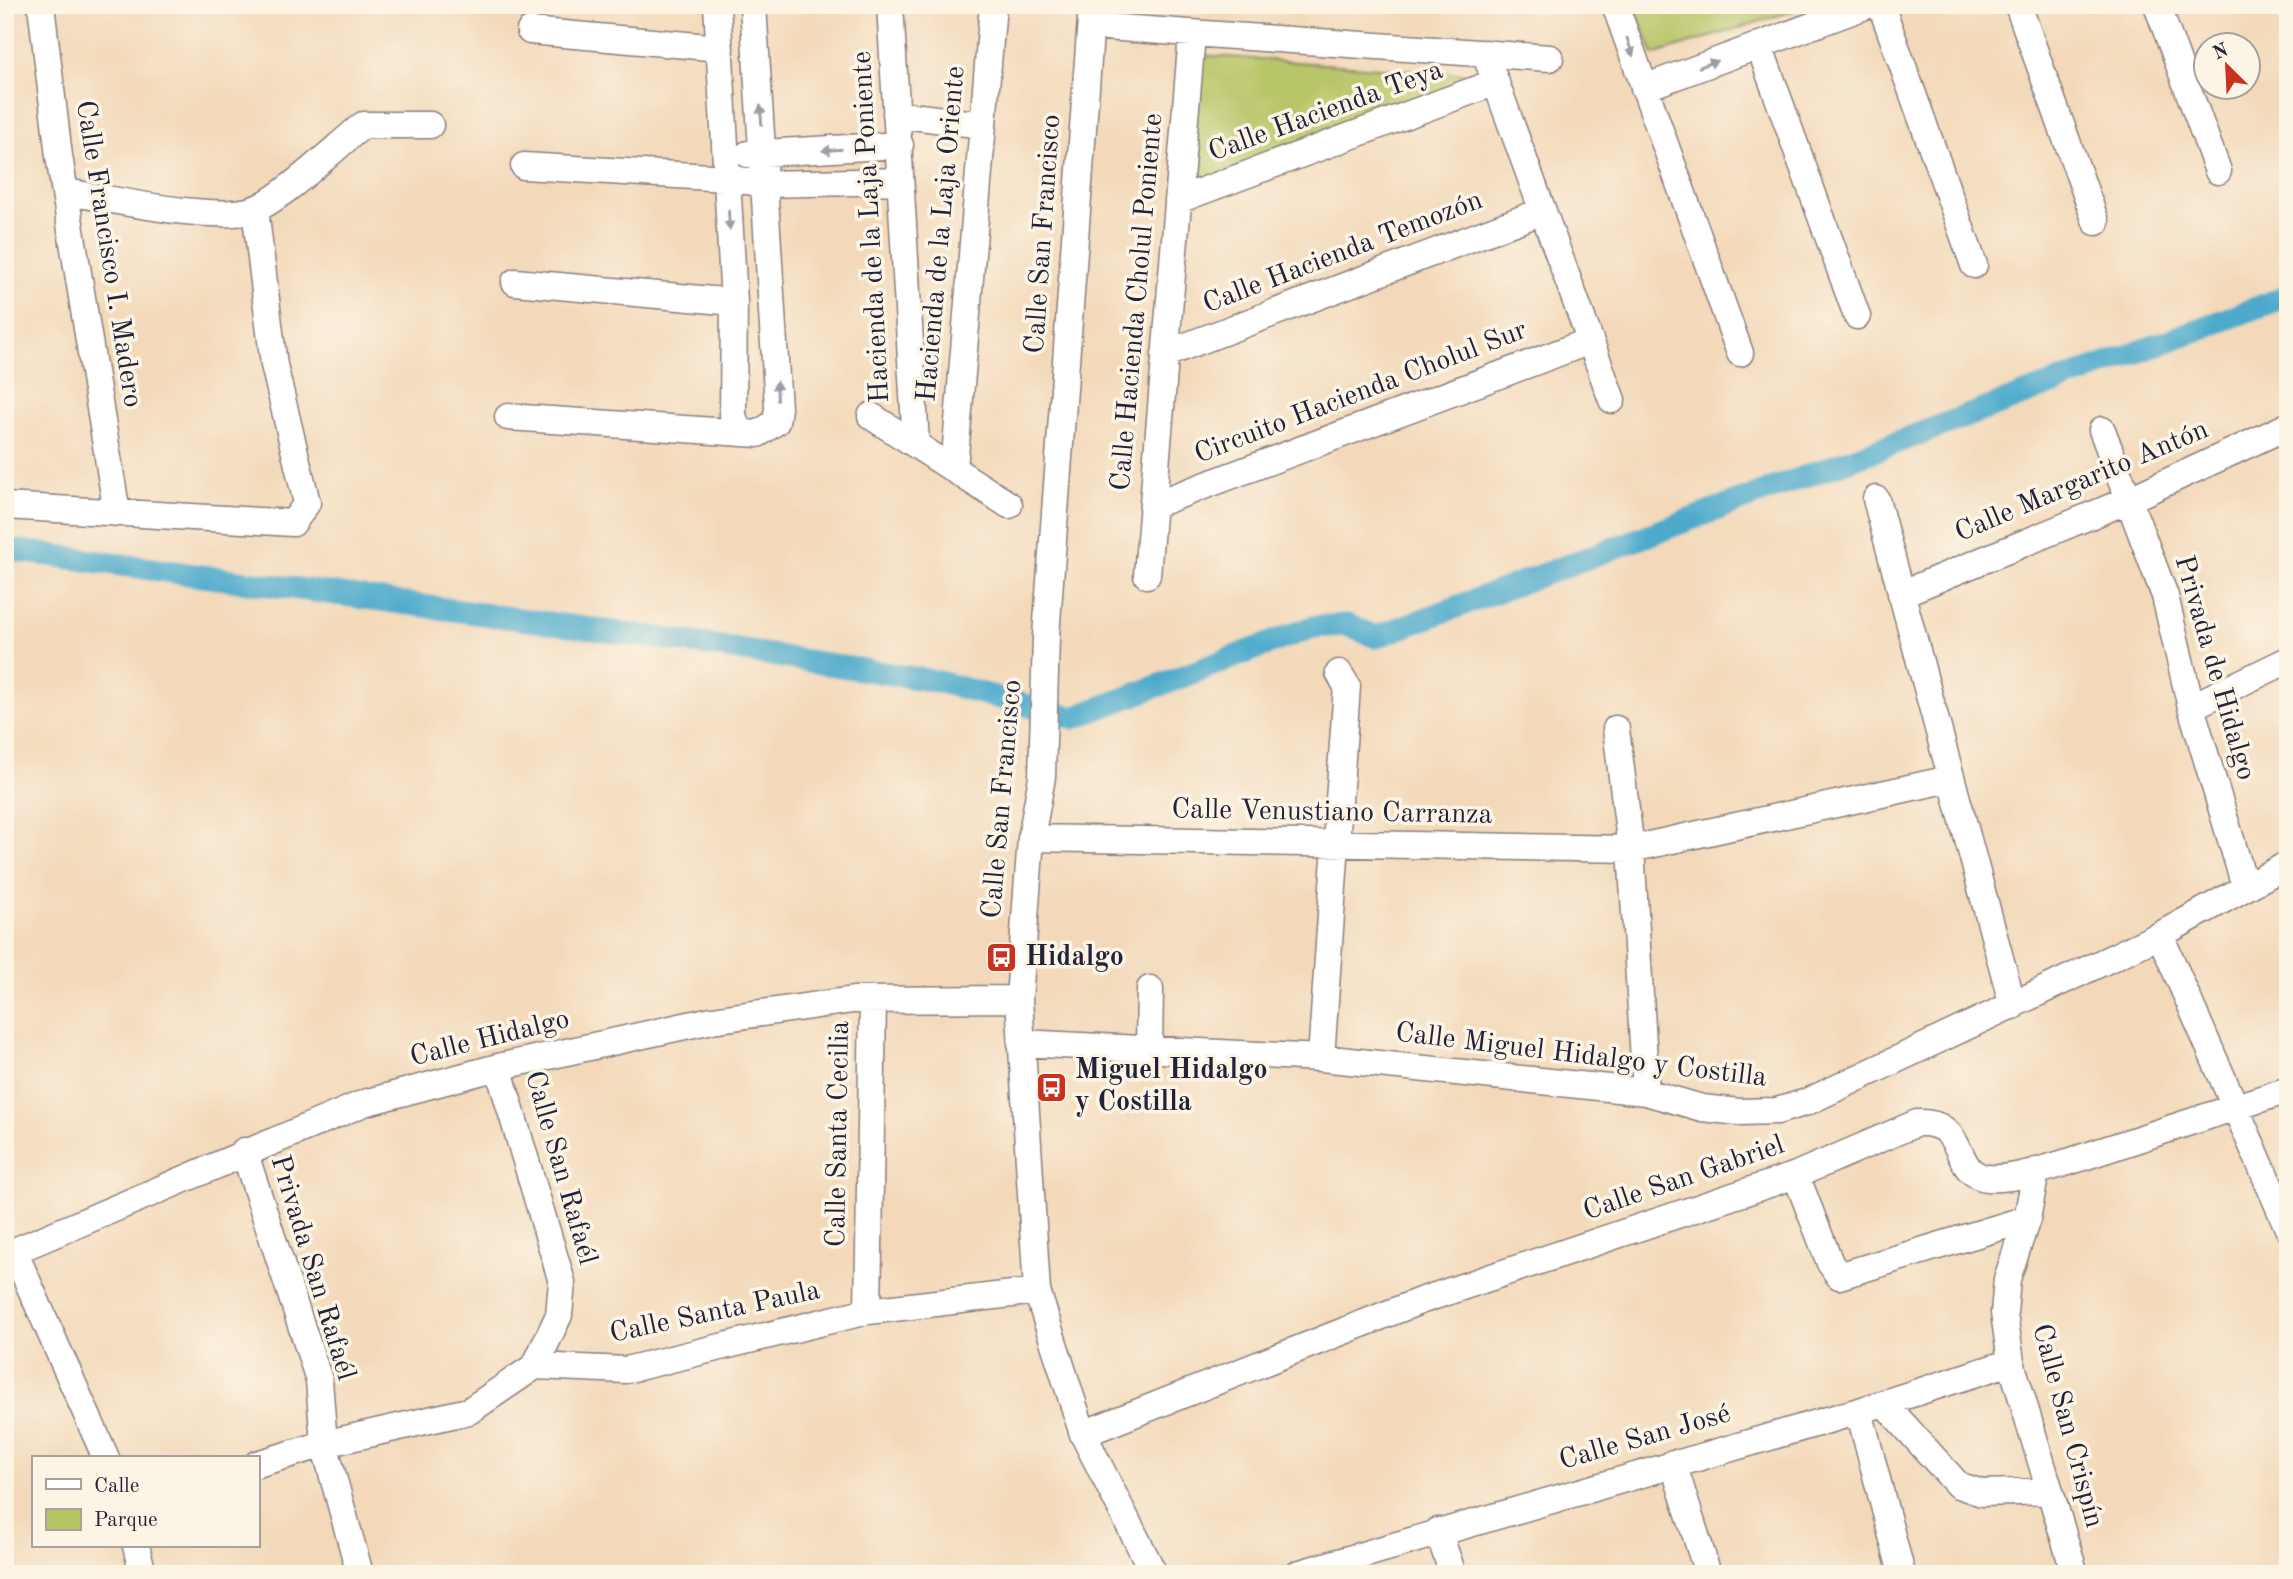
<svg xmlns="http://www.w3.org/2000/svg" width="2293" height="1579" font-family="'Old Standard TT',serif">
  <rect width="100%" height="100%" fill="#fcf5e5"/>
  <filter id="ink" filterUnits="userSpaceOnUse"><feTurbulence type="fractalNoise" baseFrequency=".0143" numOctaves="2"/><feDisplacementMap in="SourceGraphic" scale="14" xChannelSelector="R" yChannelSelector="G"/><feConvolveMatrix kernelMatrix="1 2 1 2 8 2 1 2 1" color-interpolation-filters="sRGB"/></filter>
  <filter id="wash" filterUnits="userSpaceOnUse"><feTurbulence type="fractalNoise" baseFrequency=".00686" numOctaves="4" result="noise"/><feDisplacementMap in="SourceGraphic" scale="28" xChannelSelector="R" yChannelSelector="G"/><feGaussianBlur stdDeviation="1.57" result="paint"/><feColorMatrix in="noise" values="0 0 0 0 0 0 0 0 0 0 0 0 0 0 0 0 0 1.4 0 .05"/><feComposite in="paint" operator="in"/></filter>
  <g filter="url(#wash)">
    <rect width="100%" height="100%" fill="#f3d9ba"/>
    <path fill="#b8c567" stroke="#6d7451" stroke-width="2" d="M1634 5H1812L1653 55Z
      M1200 55 1464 74 1470 84 1194 183 1188 170Z"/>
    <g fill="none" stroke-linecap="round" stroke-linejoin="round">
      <path stroke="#4daacc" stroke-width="23" d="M5 549 695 643 940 682 1073 718 1313 627 1347 625 1376 637 2288 296"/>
    </g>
  </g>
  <g filter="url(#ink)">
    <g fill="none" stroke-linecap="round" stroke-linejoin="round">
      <defs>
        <path id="minor" d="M41 5 59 156 117 513
          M717 5 734 302 733 415 736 426 744 432
          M890 5 916 444
          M1092 5 1046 636 1042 777 1031 838 1019 999 1037 1291 1083 1434 1154 1574
          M1615 5 1740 353
          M1881 5 1974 265
          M2018 5 2096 222
          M2157 5 2218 171
          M1091 26 1550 58
          M530 31 720 48
          M1759 45 1857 316
          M1485 53 1612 400
          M1644 88 1868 5
          M896 114 983 125
          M748 154 900 145
          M524 166 727 178 765 184 900 181
          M66 192C112 199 212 222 252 210 279 202 339 144 363 125H430
          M1178 200 1496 82
          M515 282 734 302
          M1165 354 1543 211
          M871 416 1009 505
          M508 417 758 434 776 422 778 408 753 5
          M2102 430 2165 596 2191 707 2245 886
          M954 469 993 5
          M1876 499 2013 1006
          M1153 505 1590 341
          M5 506 293 523 307 503 274 365 255 209
          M1147 575 1192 35
          M1901 594 2126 501 2288 426
          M2191 707 2288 660
          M1616 729 1631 849 1646 1092
          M1031 838 1631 849 1950 779
          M2160 935 2288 1228
          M1021 1043 1321 1058 1646 1092 1702 1108 1739 1112 1777 1111 1807 1102 2160 935 2288 864
          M1149 1049 1150 989
          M1321 1058 1347 686 1339 673
          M498 1067 562 1282 559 1315 535 1366
          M244 1151 319 1380 324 1444 360 1574
          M2036 1171 2027 1219 2007 1279 2004 1313 2011 1362 2075 1574
          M1796 1175 1830 1263 1839 1276 2027 1219
          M14 1251 106 1458
          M5 1255 364 1103 498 1067 712 1020 853 1000 1019 999
          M868 1311 873 1000
          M1884 1403 1958 1485 1982 1493 2050 1491
          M1859 1411 1902 1574
          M1083 1434 1420 1301 1796 1175 1917 1123C1969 1120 1950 1175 1988 1178 2013 1180 2044 1169 2068 1162L2288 1090
          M1673 1463 1708 1574
          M257 1464 324 1444 469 1411 535 1366 626 1370 868 1311 1037 1291
          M1438 1531 1453 1574
          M136 1546 143 1574
          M1297 1574 1859 1411 2011 1362"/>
      </defs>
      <use href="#minor" stroke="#8a7e7a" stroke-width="29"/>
      <use href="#minor" stroke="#fff" stroke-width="26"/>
    </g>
    <defs><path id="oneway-solid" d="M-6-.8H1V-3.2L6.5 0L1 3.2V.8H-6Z" transform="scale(1.75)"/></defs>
    <g fill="#9c9ca7">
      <use href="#oneway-solid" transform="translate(1630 47) rotate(71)"/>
      <use href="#oneway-solid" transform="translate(1708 64) rotate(-20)"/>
      <use href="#oneway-solid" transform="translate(761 115) rotate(-94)"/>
      <use href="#oneway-solid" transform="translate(832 150) rotate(176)"/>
      <use href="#oneway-solid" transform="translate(729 220) rotate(87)"/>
      <use href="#oneway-solid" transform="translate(777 391) rotate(-93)"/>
    </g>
  </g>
  <defs>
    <symbol id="bus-square" viewBox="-11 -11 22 22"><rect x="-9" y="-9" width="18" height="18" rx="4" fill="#c8321e" stroke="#fcf5e5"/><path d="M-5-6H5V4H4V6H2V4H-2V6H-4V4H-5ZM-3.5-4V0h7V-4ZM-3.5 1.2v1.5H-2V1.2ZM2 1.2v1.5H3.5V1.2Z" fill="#fff"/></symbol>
  </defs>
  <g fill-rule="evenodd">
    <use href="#bus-square" x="984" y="940" width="35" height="35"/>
    <use href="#bus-square" x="1034" y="1070" width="35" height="35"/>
  </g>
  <g text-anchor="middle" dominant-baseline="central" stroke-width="7" stroke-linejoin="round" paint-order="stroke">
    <g font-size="28" fill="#22223b" stroke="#fcf5e5">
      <text transform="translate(1326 112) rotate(-20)">Calle Hacienda Teya</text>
      <text transform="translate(872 227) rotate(-93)">Hacienda de la Laja Poniente</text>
      <text transform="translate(942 234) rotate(-85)">Hacienda de la Laja Oriente</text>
      <text transform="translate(1044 234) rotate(-86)">Calle San Francisco</text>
      <text transform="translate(1343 253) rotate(-21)">Calle Hacienda Temozón</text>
      <text transform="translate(108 254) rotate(81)">Calle Francisco I. Madero</text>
      <text transform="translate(1138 302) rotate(-85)">Calle Hacienda Cholul Poniente</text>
      <text transform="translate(1361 393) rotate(-21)">Circuito Hacienda Cholul Sur</text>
      <text transform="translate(2082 482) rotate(-23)">Calle Margarito Antón</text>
      <text transform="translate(2214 668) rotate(74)">Privada de Hidalgo</text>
      <text transform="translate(1003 799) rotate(-85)">Calle San Francisco</text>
      <text transform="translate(1332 813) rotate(1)">Calle Venustiano Carranza</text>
      <text transform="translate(490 1039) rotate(-14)">Calle Hidalgo</text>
      <text transform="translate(1581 1056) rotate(7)">Calle Miguel Hidalgo y Costilla</text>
      <text transform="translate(839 1134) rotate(-89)">Calle Santa Cecilia</text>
      <text transform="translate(560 1168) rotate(74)">Calle San Rafaél</text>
      <text transform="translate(1684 1179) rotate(-19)">Calle San Gabriel</text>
      <text transform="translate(312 1268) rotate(73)">Privada San Rafaél</text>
      <text transform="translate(715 1313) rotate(-12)">Calle Santa Paula</text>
      <text transform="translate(2067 1426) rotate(75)">Calle San Crispín</text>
      <text transform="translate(1645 1438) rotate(-16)">Calle San José</text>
    </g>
    <g font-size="28" font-weight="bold" fill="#22223b" stroke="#fcf5e5" text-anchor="start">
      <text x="1025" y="958">Hidalgo</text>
      <text x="1075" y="1071">Miguel Hidalgo<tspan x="1075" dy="32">y Costilla</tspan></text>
    </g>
  </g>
  <rect width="2293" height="1579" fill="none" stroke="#fcf5e5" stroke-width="28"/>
  <rect x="32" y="1456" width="228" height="91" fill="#fcf5e5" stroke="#a5a1a1" stroke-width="2"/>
  <rect x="46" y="1479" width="35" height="10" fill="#ffffff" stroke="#a5a1a1" stroke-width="2"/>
  <text x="94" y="1492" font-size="21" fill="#22223b">Calle</text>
  <rect x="46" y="1509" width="35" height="21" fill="#b8c567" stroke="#a5a1a1" stroke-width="2"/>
  <text x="94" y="1526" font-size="21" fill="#22223b">Parque</text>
  <g transform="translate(2227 66) rotate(336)"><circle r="33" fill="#fcf5e5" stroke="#a5a1a1" stroke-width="2"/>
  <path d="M0-5L12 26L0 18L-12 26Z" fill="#c8321e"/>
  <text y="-10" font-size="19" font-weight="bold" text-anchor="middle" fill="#22223b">N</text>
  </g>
</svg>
